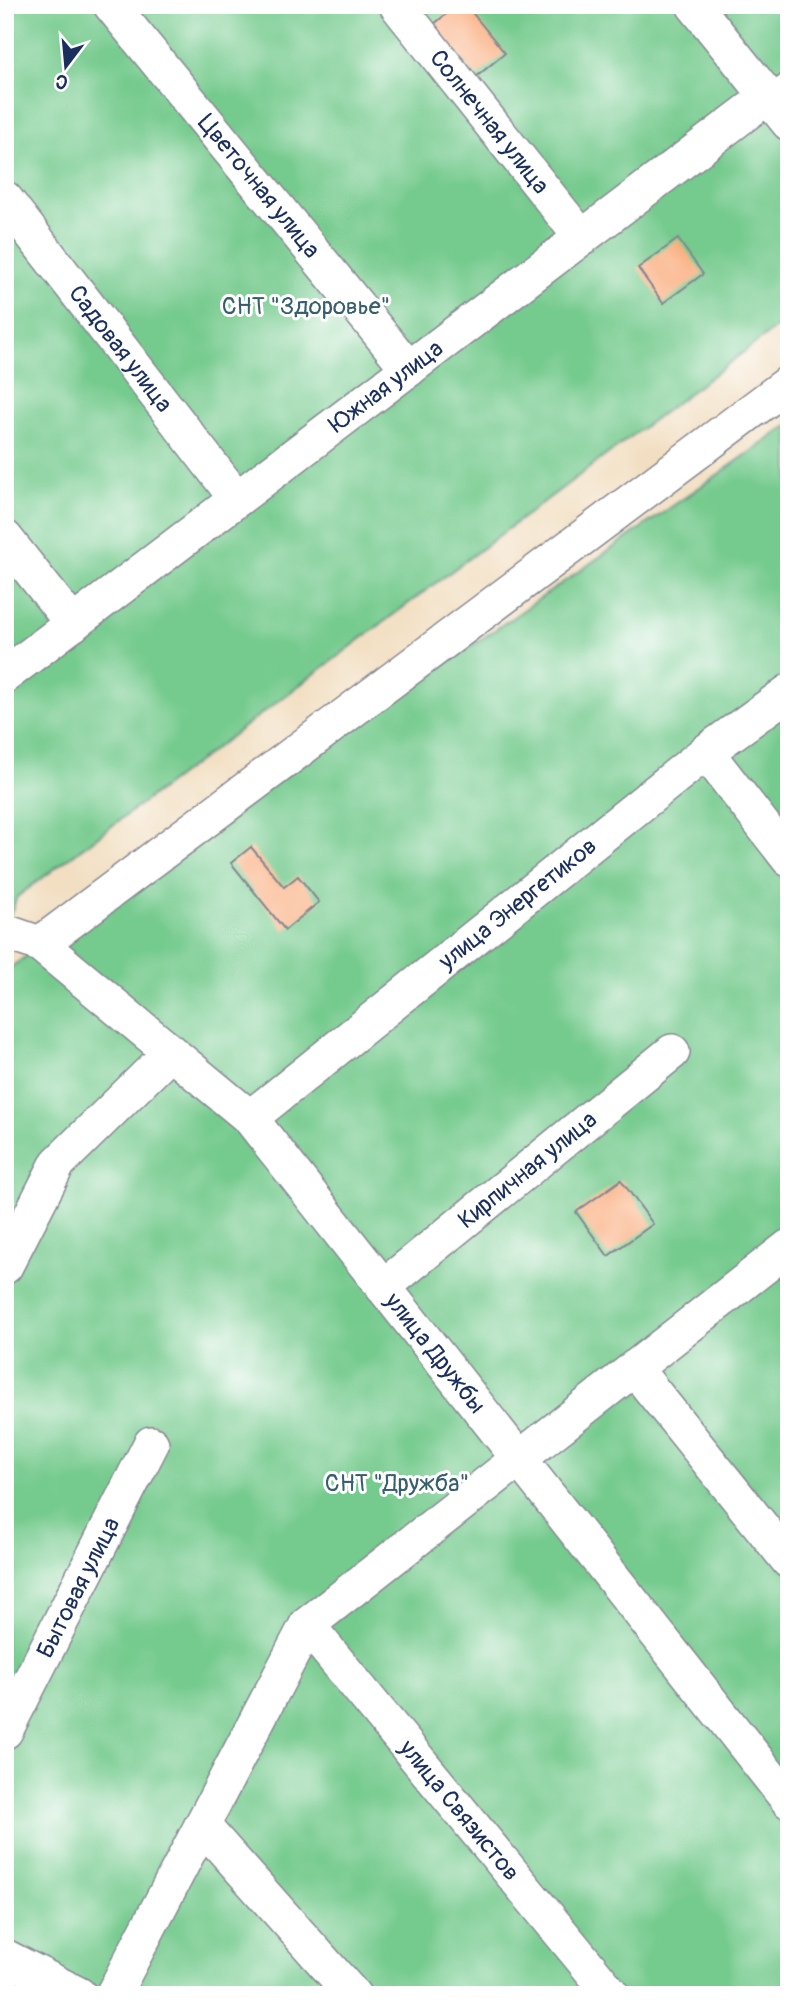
<svg xmlns="http://www.w3.org/2000/svg" width="794" height="2000" font-family="Pangolin,sans-serif">
  <rect width="100%" height="100%" fill="#fff"/>
  <filter id="ink" filterUnits="userSpaceOnUse"><feTurbulence type="fractalNoise" baseFrequency=".0143" numOctaves="2"/><feDisplacementMap in="SourceGraphic" scale="14" xChannelSelector="R" yChannelSelector="G"/><feConvolveMatrix kernelMatrix="1 2 1 2 8 2 1 2 1" color-interpolation-filters="sRGB"/></filter>
  <filter id="wash" filterUnits="userSpaceOnUse"><feTurbulence type="fractalNoise" baseFrequency=".00686" numOctaves="4" result="noise"/><feDisplacementMap in="SourceGraphic" scale="28" xChannelSelector="R" yChannelSelector="G"/><feGaussianBlur stdDeviation="1.57" result="paint"/><feColorMatrix in="noise" values="0 0 0 0 0 0 0 0 0 0 0 0 0 0 0 0 0 1.4 0 .05"/><feComposite in="paint" operator="in"/></filter>
  <g filter="url(#wash)">
    <rect width="100%" height="100%" fill="#f2dfc2"/>
    <path fill="#75ca8d" stroke="#487c76" stroke-width="2" d="M5 5H789V318L17 897 5 928Z
      M789 425V1995H5V971Z"/>
    <g id="blocks">
      <path fill="#faae80" d="M457 5H466L505 53 476 77 433 25Z
        M678 239 703 274 663 303 638 268Z
        M251 847 284 887 298 876 319 902 285 930 231 863Z
        M621 1180 653 1224 608 1256 576 1212Z"/>
    </g>
  </g>
  <g filter="url(#ink)">
    <use href="#blocks" fill-opacity="0" stroke="#868790" stroke-width="2"/>
    <g fill="none" stroke-linecap="round" stroke-linejoin="round">
      <defs>
        <path id="lane" d="M767 97 789 81"/>
        <g id="street">
          <path id="s1" d="M111 5 409 369"/>
          <path id="s2" d="M397 5 582 238"/>
          <path d="M694 5 789 123"/>
          <path id="s3" d="M5 199 237 499"/>
          <path d="M5 538 73 624"/>
          <path id="s4" d="M5 675 767 97"/>
          <path d="M706 752 789 859"/>
          <path id="s5" d="M5 932 40 944 250 1118 789 1801"/>
          <path d="M40 944 789 383"/>
          <path id="s6" d="M250 1118 706 752 789 692"/>
          <path d="M5 1266 58 1163 170 1053"/>
          <path id="s7" d="M383 1287 672 1052"/>
          <path d="M634 1368 789 1561"/>
          <path id="s8" d="M307 1625 612 1995"/>
          <path id="s9" d="M5 1731 151 1444"/>
          <path d="M202 1825 353 1995"/>
          <path d="M5 1957 79 1995"/>
          <path d="M113 1995 307 1625 789 1247"/>
        </g>
      </defs>
      <use href="#lane" stroke="#868790" stroke-width="21"/>
      <use href="#street" stroke="#868790" stroke-width="38"/>
      <use href="#lane" stroke="#fff" stroke-width="18"/>
      <use href="#street" stroke="#fff" stroke-width="35"/>
    </g>
  </g>
  <g text-anchor="middle" dominant-baseline="central" stroke-width="6" stroke-linejoin="round" paint-order="stroke">
    <g font-size="24" fill="#1b2f5e" stroke="#fff">
      <text stroke="none"><textPath href="#s2" startOffset="149">Солнечная улица</textPath></text>
      <text stroke="none"><textPath href="#s1" startOffset="234">Цветочная улица</textPath></text>
      <text stroke="none"><textPath href="#s3" startOffset="189">Садовая улица</textPath></text>
      <text stroke="none"><textPath href="#s4" startOffset="478">Южная улица</textPath></text>
      <text stroke="none"><textPath href="#s6" startOffset="343">улица Энергетиков</textPath></text>
      <text stroke="none"><textPath href="#s7" startOffset="186">Кирпичная улица</textPath></text>
      <text stroke="none"><textPath href="#s5" startOffset="609">улица Дружбы</textPath></text>
      <text stroke="none"><textPath href="#s9" startOffset="161">Бытовая улица</textPath></text>
      <text stroke="none"><textPath href="#s8" startOffset="240">улица Связистов</textPath></text>
    </g>
    <g font-size="24" fill="#365e6c" stroke="#fff">
      <text x="306" y="306">СНТ "Здоровье"</text>
      <text x="397" y="1483">СНТ "Дружба"</text>
    </g>
  </g>
  <rect width="794" height="2000" fill="none" stroke="#fff" stroke-width="28"/>
  <g transform="translate(66 66) rotate(196)" stroke="#ffffff" stroke-width="5" paint-order="stroke">
  <path d="M0-5L12 26L0 18L-12 26Z" fill="#1b2f5e"/>
  <text y="-10" font-size="19" font-weight="bold" text-anchor="middle" fill="#1b2f5e">С</text>
  </g>
</svg>
